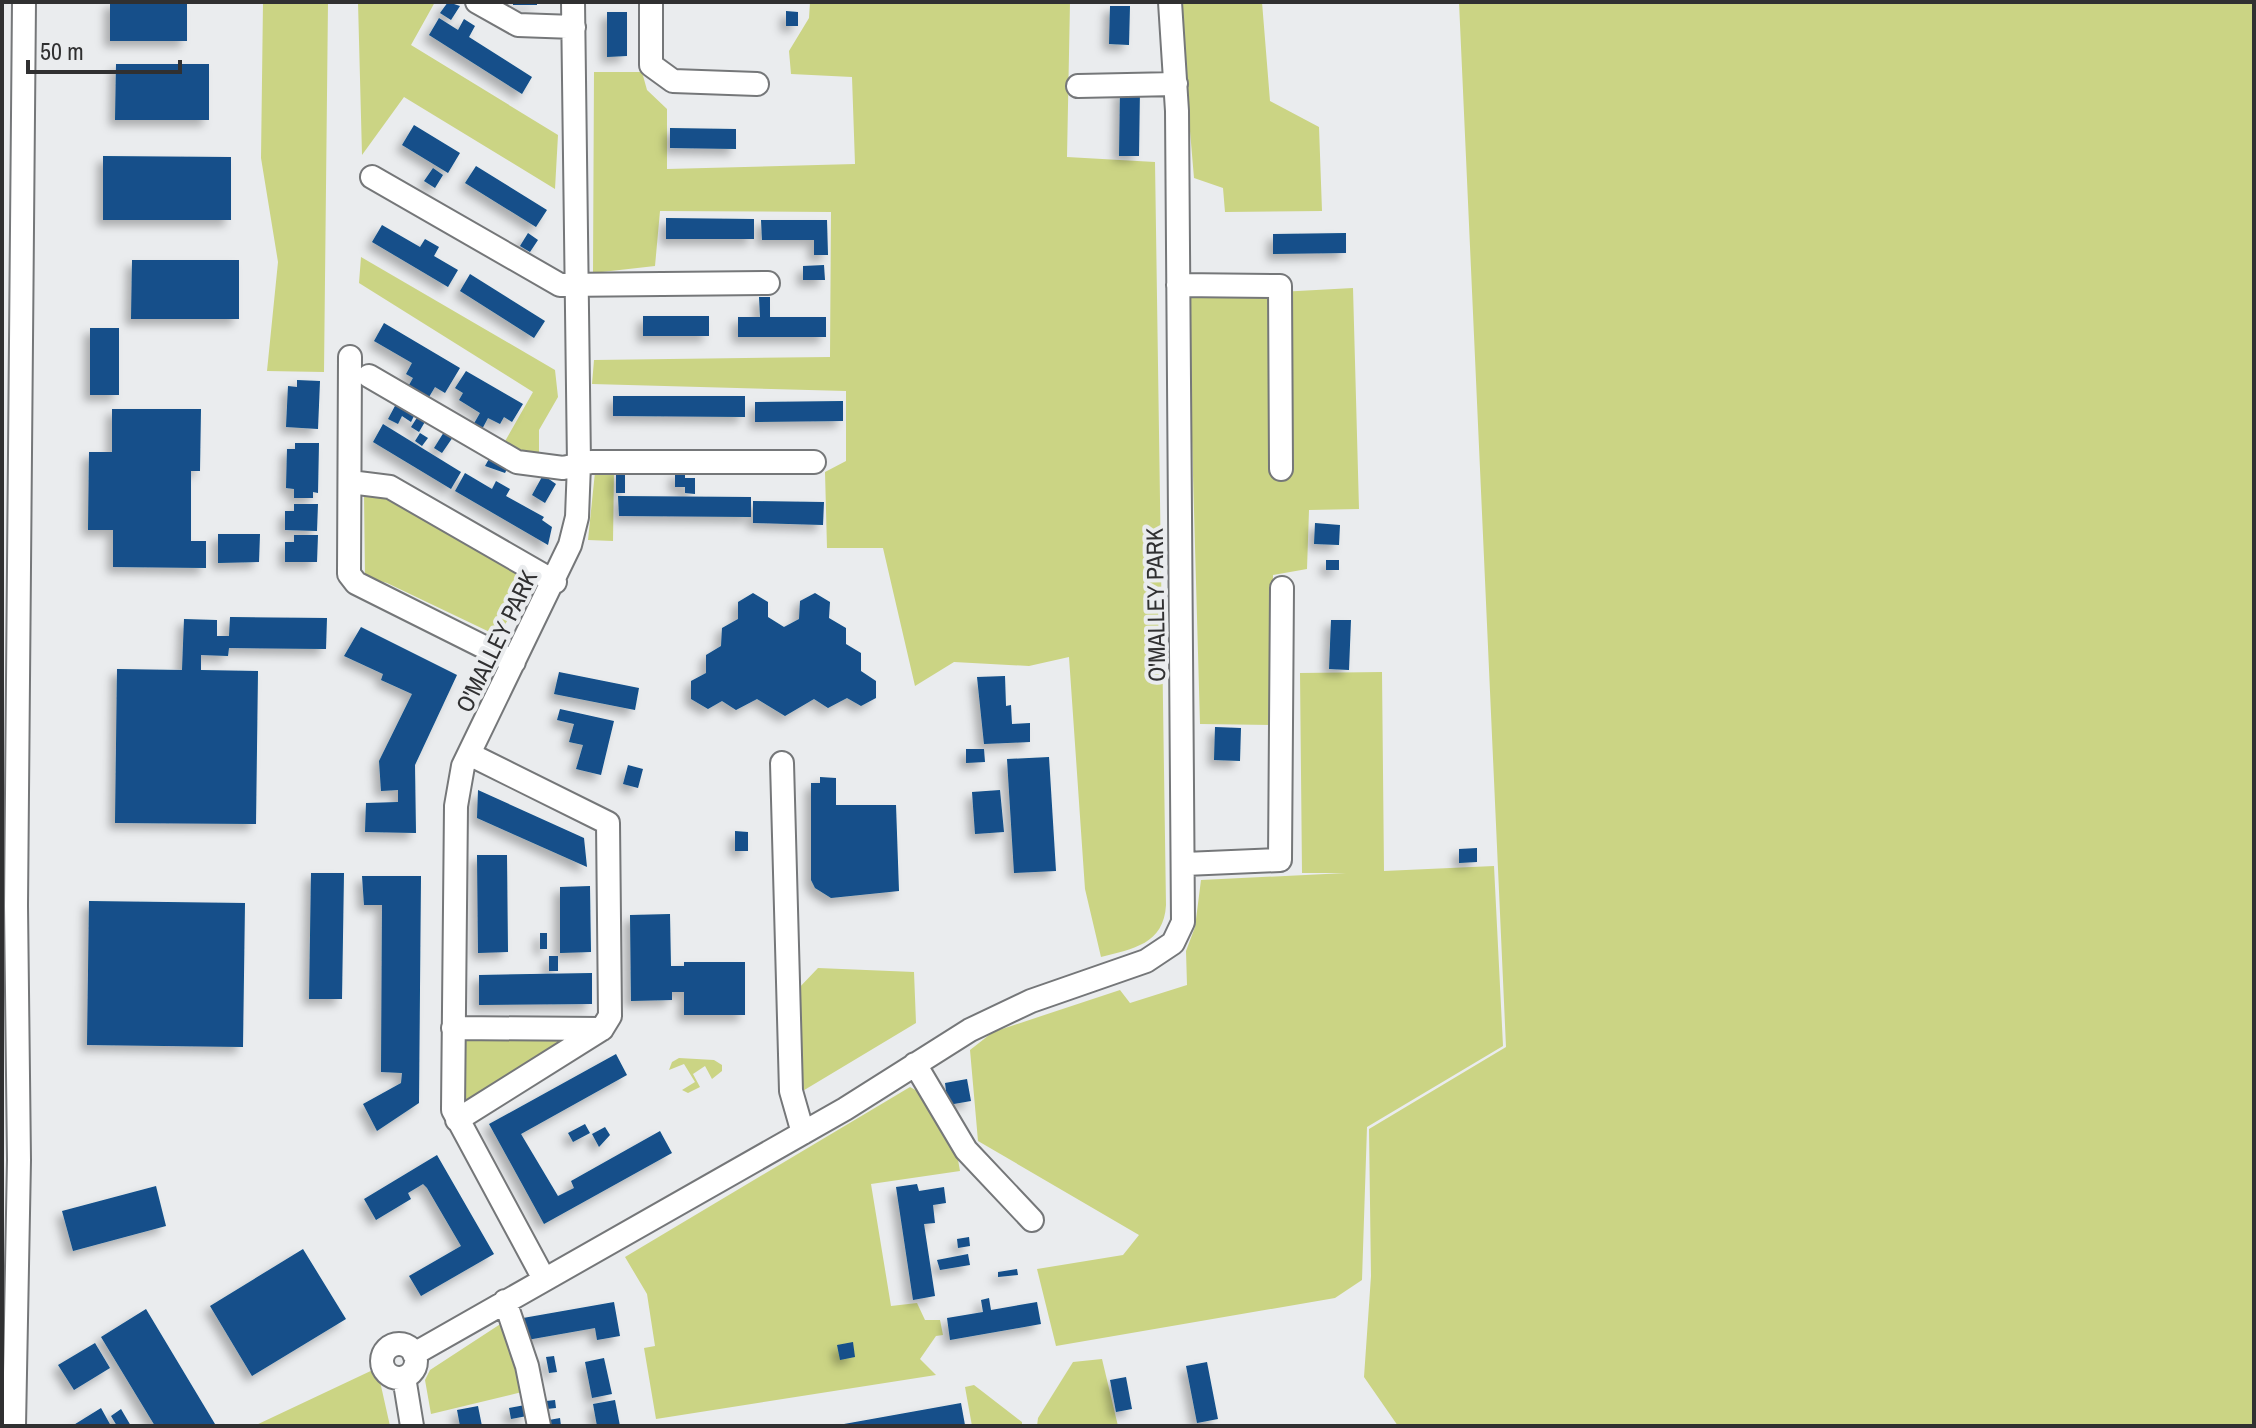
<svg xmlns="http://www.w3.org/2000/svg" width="2256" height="1428" font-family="'Archivo Narrow',sans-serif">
  <defs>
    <filter id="shadow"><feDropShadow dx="-6" dy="6" stdDeviation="4" flood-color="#0004"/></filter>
  </defs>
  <rect width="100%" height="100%" fill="#eaecee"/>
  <path fill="#cbd484" d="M263 2H328L324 372 267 371 278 262 261 158Z
    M358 2H435L411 45 558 135 555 189 404 97 362 155Z
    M810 2H1070L1067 157 1155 162 1166 905C1164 944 1133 949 1101 957L1085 889 1069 657 1029 666 954 662 915 686 883 548H827L825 472 846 461V391L592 384 594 360 830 357 831 212 660 211 655 266 593 273 594 72H642L647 90 667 109V169L855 164 852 77 791 74 789 51 809 18Z
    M1179 2H1262L1270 101 1319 127 1322 211 1225 212 1223 188 1194 178Z
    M1459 2H2254V1426H1398L1364 1377 1371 1276 1369 1129 1506 1047Z
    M361 257 555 370 558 397 539 430V457L504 443 533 392 359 283Z
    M1353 288 1359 509 1309 510 1307 569 1273 575 1272 725 1200 724 1188 297Z
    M614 471 613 541 588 540 595 472Z
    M364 494 384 495 517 571 516 575 525 579 515 598 520 600 498 636 387 583 365 577Z
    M1382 672 1384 871 1494 866 1503 1046 1367 1127 1362 1280 1335 1298 1056 1346 1037 1269 1123 1255 1139 1235 978 1141 970 1050 993 1032 1120 990 1130 1003 1187 985 1186 951 1195 927 1201 880 1346 873H1302L1300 673Z
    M818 968 914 972 916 1023 801 1092 797 990Z
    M562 1037 566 1041 466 1103 460 1101 462 1039Z
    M679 1058 714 1060 722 1065V1071L712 1079 705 1066 693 1074 700 1087 688 1093 682 1090 695 1082 684 1064 669 1070 672 1062Z
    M910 1087 919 1092 957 1154 960 1171 871 1184 891 1306 917 1303 925 1320H940L943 1335 936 1336 920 1359 936 1375 656 1419 644 1348 655 1346 647 1294 625 1257Z
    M502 1323 522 1392 431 1414 425 1380 430 1370Z
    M1102 1359 1118 1426H1037L1038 1418 1073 1362Z
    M377 1368 390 1426H254Z
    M974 1385 1022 1422V1426H972L965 1387Z"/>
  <path fill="#12508a" filter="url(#shadow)" d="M110 2H187V41H110Z
    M448 2 460 6 451 20 440 13Z
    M513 2H537V5H513Z
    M1110 6H1130L1129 45 1109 44Z
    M786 11 798 12V26H786Z
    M607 12H627V56L607 57Z
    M439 18 458 30 464 19 475 26 469 37 532 77 522 94 429 35Z
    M116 64H209V120H115Z
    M1140 89 1139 156H1119L1120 90Z
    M414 125 460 153 448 173 402 145Z
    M670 128 736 129V149L670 148Z
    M103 156 231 157V220H103Z
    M476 166 547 210 536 227 465 183Z
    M433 168 443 175 435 188 424 181Z
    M666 218 754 219V239H666Z
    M761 220H827L828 255H814V240H762Z
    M382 225 420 247 425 239 439 247 434 256 458 270 448 287 372 242Z
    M528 233 538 240 530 252 520 246Z
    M1346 233V253L1273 254V234Z
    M132 260H239V319H131Z
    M824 265 825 280H803V266Z
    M470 274 545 321 534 338 460 291Z
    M759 297H770V317H826V337H738V317H760Z
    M643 316H709V336H643Z
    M384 323 460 368 445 393 435 387 429 397 409 385 413 378 406 374 412 363 374 341Z
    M90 328H119V395H90Z
    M466 371 523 404 512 422 504 417 500 424 488 418 480 433 472 427 480 413 459 400 463 393 455 388Z
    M297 380 320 381 318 429 286 427 288 386 297 387Z
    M613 396H745V417L613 416Z
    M843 401V421L755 422V402Z
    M396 404 415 414 411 422 402 416 398 424 388 419Z
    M112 409H201L200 471H191V541H206V568L113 567V530H88L89 452H112Z
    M418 416 426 420 419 432 411 427Z
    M383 424 461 472 451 489 373 442Z
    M444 432 453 437 442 453 434 448Z
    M420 433 428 438 422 446 415 441Z
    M295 443H319L318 493 313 492V498H294V489L286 488 287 449H295Z
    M490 457 508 467 505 473 485 466Z
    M616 471H625V493H616Z
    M675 472H685V478H695V494L685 493V487H675Z
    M465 473 492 489 496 481 510 489 506 496 544 517 542 520 552 527 548 545 455 491Z
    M543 475 556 484 545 503 532 495Z
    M618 496 751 497V517L619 516Z
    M753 501 824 502 823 525 753 523Z
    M294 504H318L317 531 285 530V511H294Z
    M1315 523 1340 525 1339 545 1314 544Z
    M218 534H260L259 562 218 563Z
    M294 535H318L317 562H285V542H294Z
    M1326 560H1339V570H1326Z
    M753 593 768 602V617L784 627 799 619 800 601 815 593 830 602 829 618 846 628V644L861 653V671L876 681V698L861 706 847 698 828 708 814 699 785 716 757 699 736 710 722 701 708 709 691 699V681L706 673V655L721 646 722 628 738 619V602Z
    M230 617 327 618 326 649 229 648 228 656 201 655V670L258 671 256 824 115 823 117 669 182 670 184 619 217 620V636H229Z
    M1331 620H1351L1349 670 1329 669Z
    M361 627 457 675 415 765 416 833 365 832 366 803 398 802V790L381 791 379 761 412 694 381 680 383 674 344 656Z
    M559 672 639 688 635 710 554 694Z
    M1005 676 1006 706 1011 705 1012 724 1030 723V742L984 744 977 677Z
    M560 709 614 721 601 775 576 769 583 745 569 742 574 724 557 720Z
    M1215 727 1241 728 1240 761 1214 760Z
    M966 749H984L985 762 966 763Z
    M1049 757 1056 871 1014 873 1007 759Z
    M628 765 643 769 638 788 623 784Z
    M820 777 836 778V805H896L899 891 831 898 815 888 811 880V783H820Z
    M478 790 584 838 587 867 477 818Z
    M1000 790 1004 832 975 834 972 792Z
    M735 831 748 832V851H735Z
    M1477 848V862L1459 863V849Z
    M477 855H507L508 952 478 953Z
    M311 873H344L342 999H309Z
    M362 876H421L419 1103 377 1131 363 1104 401 1083 402 1073 381 1072 382 905H364Z
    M590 886 591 952 560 953V887Z
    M89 901 245 903 243 1047 87 1045Z
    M670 914 671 966H684V962H745V1015H684V992H672V1000L631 1001 630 915Z
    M540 933H547V949H540Z
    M549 956H558V971H549Z
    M592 973V1004L479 1005V975Z
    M616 1054 627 1075 521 1134 558 1196 574 1188 571 1181 660 1131 672 1153 544 1224 489 1124Z
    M967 1079 971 1101 948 1105 945 1083Z
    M585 1124 590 1133 573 1142 568 1133Z
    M605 1127 610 1135 599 1147 592 1134Z
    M437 1155 494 1254 421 1296 409 1276 461 1246 427 1188 423 1184 408 1193 411 1199 376 1220 364 1199Z
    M917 1184 919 1191 944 1187 946 1203 933 1205 935 1223 924 1224 935 1296 913 1300 896 1187Z
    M156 1186 166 1226 73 1251 62 1211Z
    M969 1237 970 1246 958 1248 957 1239Z
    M303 1249 346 1319 252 1376 210 1306Z
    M968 1254 970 1265 940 1270 937 1260Z
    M1017 1269 1018 1275 998 1277V1272Z
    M989 1298 991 1310 1037 1302 1041 1324 950 1340 947 1318 983 1312 981 1300Z
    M614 1302 620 1336 597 1340 595 1328 527 1340 523 1318Z
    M146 1309 215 1424 212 1426H155L101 1337Z
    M853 1342 855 1357 840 1360 837 1345Z
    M95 1343 110 1368 74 1390 58 1365Z
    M554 1356 557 1372 549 1373 546 1357Z
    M604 1358 612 1394 592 1398 585 1362Z
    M1207 1362 1218 1419 1197 1423 1186 1366Z
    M1126 1377 1132 1409 1116 1412 1110 1380Z
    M555 1400 556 1408 547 1409 546 1401Z
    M615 1400 620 1426H597L593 1404Z
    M961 1403 965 1425 844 1426V1424Z
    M525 1405 527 1416 511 1419 509 1408Z
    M478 1406 482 1426H460L457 1410Z
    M101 1408 111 1426H72Z
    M121 1409 131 1426H117L111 1416Z
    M560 1418 561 1426H550L549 1420Z"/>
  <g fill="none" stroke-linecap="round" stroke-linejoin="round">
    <defs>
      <path id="minor" d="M477 2 518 25 574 27
        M651 2V65L673 81 757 84
        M1078 86 1176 84
        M372 177 560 285 768 283
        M1178 285 1280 286 1281 469
        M350 357 349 574 356 583 514 662
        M369 376 517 462 563 468 591 462H814
        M350 482 390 487 555 582
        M782 763 791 1091 803 1133
        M1185 864 1280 860 1282 588
        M453 1028 602 1029 610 1016 608 823 469 754
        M915 1064 966 1150 1032 1220
        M457 1120 602 1029
        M544 1279 453 1110 456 806 463 766 570 545 577 517 579 464 573 2
        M505 1301 527 1366 539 1426
        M382 1361a17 17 0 1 1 34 0a17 17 0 1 1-34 0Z
        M414 1354 845 1109 970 1030 1031 1001 1146 961 1173 943 1183 922 1177 111 1170 2
        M404 1377 412 1426
        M14 1426 19 1160 16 906 24 2"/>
    </defs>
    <use href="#minor" stroke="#757779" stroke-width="26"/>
    <use href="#minor" stroke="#fff" stroke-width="22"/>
  </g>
  <g text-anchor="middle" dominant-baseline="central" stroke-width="8" stroke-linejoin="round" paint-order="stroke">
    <g font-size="24" fill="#303031" stroke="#eaecee">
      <text transform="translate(1155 605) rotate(-91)">O'MALLEY PARK</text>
      <text transform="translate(496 641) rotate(-64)">O'MALLEY PARK</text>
    </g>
  </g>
  <rect width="2256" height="1428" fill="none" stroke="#303031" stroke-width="8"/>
  <path d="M28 60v12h152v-12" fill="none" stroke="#303031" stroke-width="4"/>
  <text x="40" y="60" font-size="24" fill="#303031" stroke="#eaecee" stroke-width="6" paint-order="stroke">50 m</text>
</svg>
